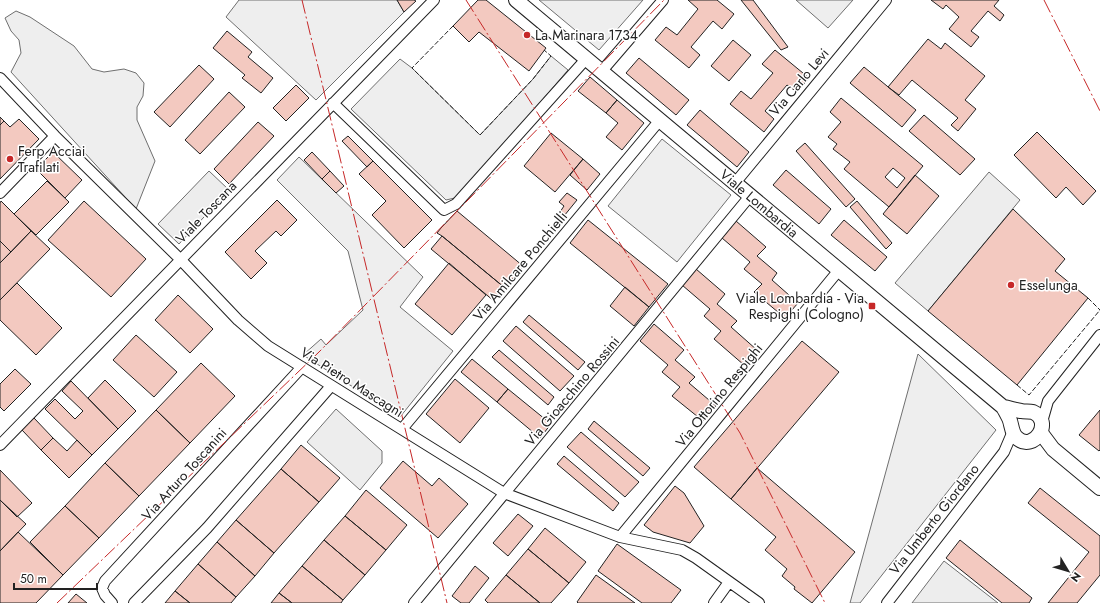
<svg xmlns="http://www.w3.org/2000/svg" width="1100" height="603" font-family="Jost,sans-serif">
  <rect width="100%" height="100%" fill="#fff"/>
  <path fill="#eee" stroke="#6f6f6f" d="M239 0H397L404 12 316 100 226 17Z
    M539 0H643L599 50Z
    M796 0H853L828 28Z
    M16 11 30 17 74 46 92 69 104 72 124 69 136 73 144 83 143 96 137 107V120L155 161 136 209 11 72 21 53 19 40 11 31 5 18Z
    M551 56 568 70 459 197 446 200 351 109 400 59 412 68 480 135 533 79Z
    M662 139 731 195 677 262 608 206Z
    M299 157 423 277 400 307 453 351 400 417 303 355 321 339 326 345 363 310 348 251 277 180Z
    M918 354 996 430 860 603H850Z"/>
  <path fill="#ededed" stroke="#6f6f6f" d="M209 171 229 190 179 244 158 224Z
    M989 172 1020 200 928 311 895 283Z
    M336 409 382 451V463L360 490 307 442Z
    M944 561 998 603H912Z"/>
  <path fill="#f3c9c0" stroke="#222" fill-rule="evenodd" d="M397 0H414L416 1 404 12Z
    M478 0H486L546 48 529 71 479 32 469 42 453 26Z
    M688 0H717L734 14 722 29 713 21 691 47 700 55 689 68 655 40 666 27 677 35 698 9Z
    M741 0H753L788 47 781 50Z
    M931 0H999L994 6 1004 15 1000 21 988 11 971 31 979 37 971 47 949 29 959 17 946 5 943 9Z
    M227 31 252 52 248 57 273 78 261 93 242 78 245 75 213 48Z
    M928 39 941 49 945 43 985 76 965 100 976 109 958 131 951 125 958 118 912 80 899 95 888 87Z
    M733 40 751 55 729 81 711 66Z
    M775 50 809 78 797 92 787 85 765 111 774 119 764 132 730 104 741 91 751 99 773 73 762 64Z
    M639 58 689 100 676 115 626 73Z
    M199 65 214 79 170 127 154 112Z
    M864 67 916 110 902 127 850 83Z
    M590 77 617 100 606 113 578 91Z
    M296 85 309 98 286 121 273 108Z
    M229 92 245 107 200 154 185 140Z
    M841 98 923 166 889 207 844 169 850 162 833 149 837 144 828 137 841 122 830 112ZM893 168 905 178 897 188 885 177Z
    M617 100 644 123 622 150 606 137 618 123 606 113Z
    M700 110 749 152 737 167 687 125Z
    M924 115 975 159 960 175 909 131Z
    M0 117 4 121 0 125Z
    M19 119 39 139 0 179V125L4 121 10 127Z
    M258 122 274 136 229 184 214 169Z
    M1037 132 1096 191 1083 205 1066 187 1056 198 1014 155Z
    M551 133 583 159 555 192 524 166Z
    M348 136 373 161 367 167 342 141Z
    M805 143 855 199 846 207 796 151Z
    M53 152 82 180 65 198 36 169Z
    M312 152 330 171 322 179 304 160Z
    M583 159 600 174 587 190 570 175Z
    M373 161 432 220 404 248 372 215 386 201 359 174Z
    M786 170 831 209 819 224 773 185Z
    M330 171 344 186 336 193 322 179Z
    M915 175 939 196 907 234 883 214Z
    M47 181 69 202 36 235 14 214Z
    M567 193 577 200 564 216 560 212 564 206 559 202Z
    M277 200 297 220 281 236 276 231 255 251 267 263 251 279 225 252Z
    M1 201 31 231 11 252 0 241V203Z
    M84 201 146 259 111 297 48 240Z
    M857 201 892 243 886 249 850 207Z
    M1013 209 1065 259 1055 271 1088 298 1017 385 928 311Z
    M457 211 523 266 505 288 442 236 437 233 441 228Z
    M588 220 668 284 649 307 570 243Z
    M844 220 887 257 875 271 831 235Z
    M736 221 766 247 757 256 777 273 772 280 798 303 785 318 754 292 762 284 744 269 750 262 722 238Z
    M31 231 50 249 0 300V263Z
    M442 236 505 288 494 301 431 249Z
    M0 241 11 252 0 263Z
    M449 263 486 295 452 335 415 304Z
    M696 269 725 294 717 304 737 321 731 327 757 350 744 365 714 339 721 331 704 316 710 309 682 285Z
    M17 283 62 328 36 355 0 320V300Z
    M625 287 649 307 634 326 610 306Z
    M178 295 213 329 190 353 155 320Z
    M529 315 585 362 578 370 523 322Z
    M654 324 684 350 675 360 695 377 689 383 716 406 703 421 672 396 680 387 662 372 668 365 640 341Z
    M516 326 574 376 560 391 503 341Z
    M136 335 177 372 154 397 113 360Z
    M802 341 839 372 731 499 694 467Z
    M499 350 554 397 548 405 492 357Z
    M472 359 508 389 497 402 461 372Z
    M201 363 235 396 190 443 156 410Z
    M15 369 31 384 4 411 0 407V384Z
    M455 379 489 408 460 443 426 414Z
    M105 380 136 411 118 429 88 398Z
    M71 381 118 429 92 455 45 409 55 399 75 419 83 411 62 391Z
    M508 389 551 424 540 438 497 402Z
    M156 410 190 443 139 496 105 463Z
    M1100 410V450L1099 451 1079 435Z
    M34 418 53 438 41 450 22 430Z
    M594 421 650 468 643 476 588 429Z
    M581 432 639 482 625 497 567 447Z
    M53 438 67 451 77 440 92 455 69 478 41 450Z
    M301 445 340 478 319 502 281 469Z
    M564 456 619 503 613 511 557 464Z
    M403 461 432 486 439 478 468 504 438 538 380 488Z
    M105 463 139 496 99 538 65 506Z
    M757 468 855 552 812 603 794 589 795 587 782 576 787 569 765 550 776 537 731 499Z
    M281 469 319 502 274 553 236 520Z
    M0 470 32 503 17 517 0 500Z
    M675 486 684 493 704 526 690 543 653 532 644 525Z
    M1040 488 1100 536V575L1077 603H1048L1089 552 1028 503Z
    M366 490 407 525 386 550 345 516Z
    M0 500 26 524 0 551Z
    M65 506 99 538 63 575 30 542Z
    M518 514 533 526 508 556 493 543Z
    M345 516 386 550 365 575 324 540Z
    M236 520 274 553 255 576 217 542Z
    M545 528 586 562 569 583 528 549Z
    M18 532 63 575 36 603H0V551Z
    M324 540 365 575 343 600 302 566Z
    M960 540 1032 598 1029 603H1002L946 558Z
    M217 542 255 576 236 597 198 564Z
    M617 544 681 590 671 603H642L598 571Z
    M528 549 569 583 551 603H540L506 575Z
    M198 564 236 597 231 603H190L175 591Z
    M302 566 343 600 341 603H292L279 593Z
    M475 566 489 578 469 603H461L452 596Z
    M506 575 540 603H488L485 600Z
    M596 575 635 603H578L577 602Z
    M175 591 190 603H165Z
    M279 593 292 603H271Z
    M76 594 87 603H68Z"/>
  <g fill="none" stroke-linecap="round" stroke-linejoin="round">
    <defs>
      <path id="street" d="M601 72 663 0
        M0 78 55 136 180 259 238 320 268 346 504 493 620 537 682 550 696 558 759 603
        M333 103 444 210 456 204 586 59
        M735 183 886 0
        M0 193 55 136
        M1042 422 1048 401 1100 335
        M402 429 660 120
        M0 445 434 0
        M620 537 839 270
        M112 603 105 595 102 588 105 581 302 367
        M134 603 207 528 331 386
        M414 603 750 196
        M714 603 729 582
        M887 603 1004 452 1013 431"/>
      <g id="secondary">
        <path id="s1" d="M516 0 1003 407C1005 410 1007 414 1009 418 1012 424 1011 433 1017 438 1034 453 1054 421 1033 412 1029 411 1025 412 1021 411 1015 410 1009 408 1003 407"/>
        <path d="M1041 433 1053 449 1100 488"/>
      </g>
    </defs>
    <use href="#street" stroke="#222" stroke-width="12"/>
    <use href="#secondary" stroke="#222" stroke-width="16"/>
    <use href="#street" stroke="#fff" stroke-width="10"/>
    <use href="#secondary" stroke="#fff" stroke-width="14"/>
    <path stroke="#222" stroke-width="1" stroke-dasharray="5 2" stroke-linecap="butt" d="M453 26 412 68 480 135 533 79 551 56 544 50
      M1088 298 1100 310
      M1017 385 1029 395 1100 310"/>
    <path stroke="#c62828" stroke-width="1" stroke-dasharray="14 3 2 3" stroke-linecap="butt" d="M302 0 447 603
      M466 0 740 433 825 603
      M1044 0 1100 111
      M57 603 319 352 664 0"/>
  </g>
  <g fill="#c62828" stroke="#fff" stroke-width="1.5">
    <circle cx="527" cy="35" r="4"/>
    <circle cx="10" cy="159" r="4"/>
    <circle cx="1011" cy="285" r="4"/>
    <rect x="868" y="302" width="8" height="8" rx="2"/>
  </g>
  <g text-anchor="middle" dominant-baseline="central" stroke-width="3" stroke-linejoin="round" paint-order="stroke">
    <g font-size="14" fill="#222" stroke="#fff" text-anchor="start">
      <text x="535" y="35">La Marinara 1734</text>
      <text x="18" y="151">Ferp Acciai<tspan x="18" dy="16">Trafilati</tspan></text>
      <text x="1019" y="285">Esselunga</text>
      <text x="864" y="298" text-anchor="end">Viale Lombardia - Via<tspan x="864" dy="16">Respighi (Cologno)</tspan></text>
    </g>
    <g font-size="14" fill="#222" stroke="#fff">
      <text transform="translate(799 82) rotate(-50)">Via Carlo Levi</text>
      <text stroke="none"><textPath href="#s1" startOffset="317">Viale Lombardia</textPath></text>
      <text transform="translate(206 212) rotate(-46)">Viale Toscana</text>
      <text transform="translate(520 266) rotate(-50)">Via Amilcare Ponchielli</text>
      <text transform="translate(352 382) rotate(32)">Via Pietro Mascagni</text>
      <text transform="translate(572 391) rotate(-50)">Via Gioacchino Rossini</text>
      <text transform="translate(719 395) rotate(-51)">Via Ottorino Respighi</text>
      <text transform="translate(184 474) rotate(-48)">Via Arturo Toscanini</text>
      <text transform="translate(934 519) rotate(-52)">Via Umberto Giordano</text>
    </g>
  </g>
  <g transform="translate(1068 571) rotate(128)" stroke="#ffffff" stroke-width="3" paint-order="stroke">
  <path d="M0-3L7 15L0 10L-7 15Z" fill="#222222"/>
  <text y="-6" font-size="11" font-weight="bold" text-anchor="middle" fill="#222222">N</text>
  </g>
  <path d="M14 583v6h83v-6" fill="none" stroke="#222222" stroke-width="2"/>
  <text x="20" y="583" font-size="12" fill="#222222" stroke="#ffffff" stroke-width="3" paint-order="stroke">50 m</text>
</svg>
